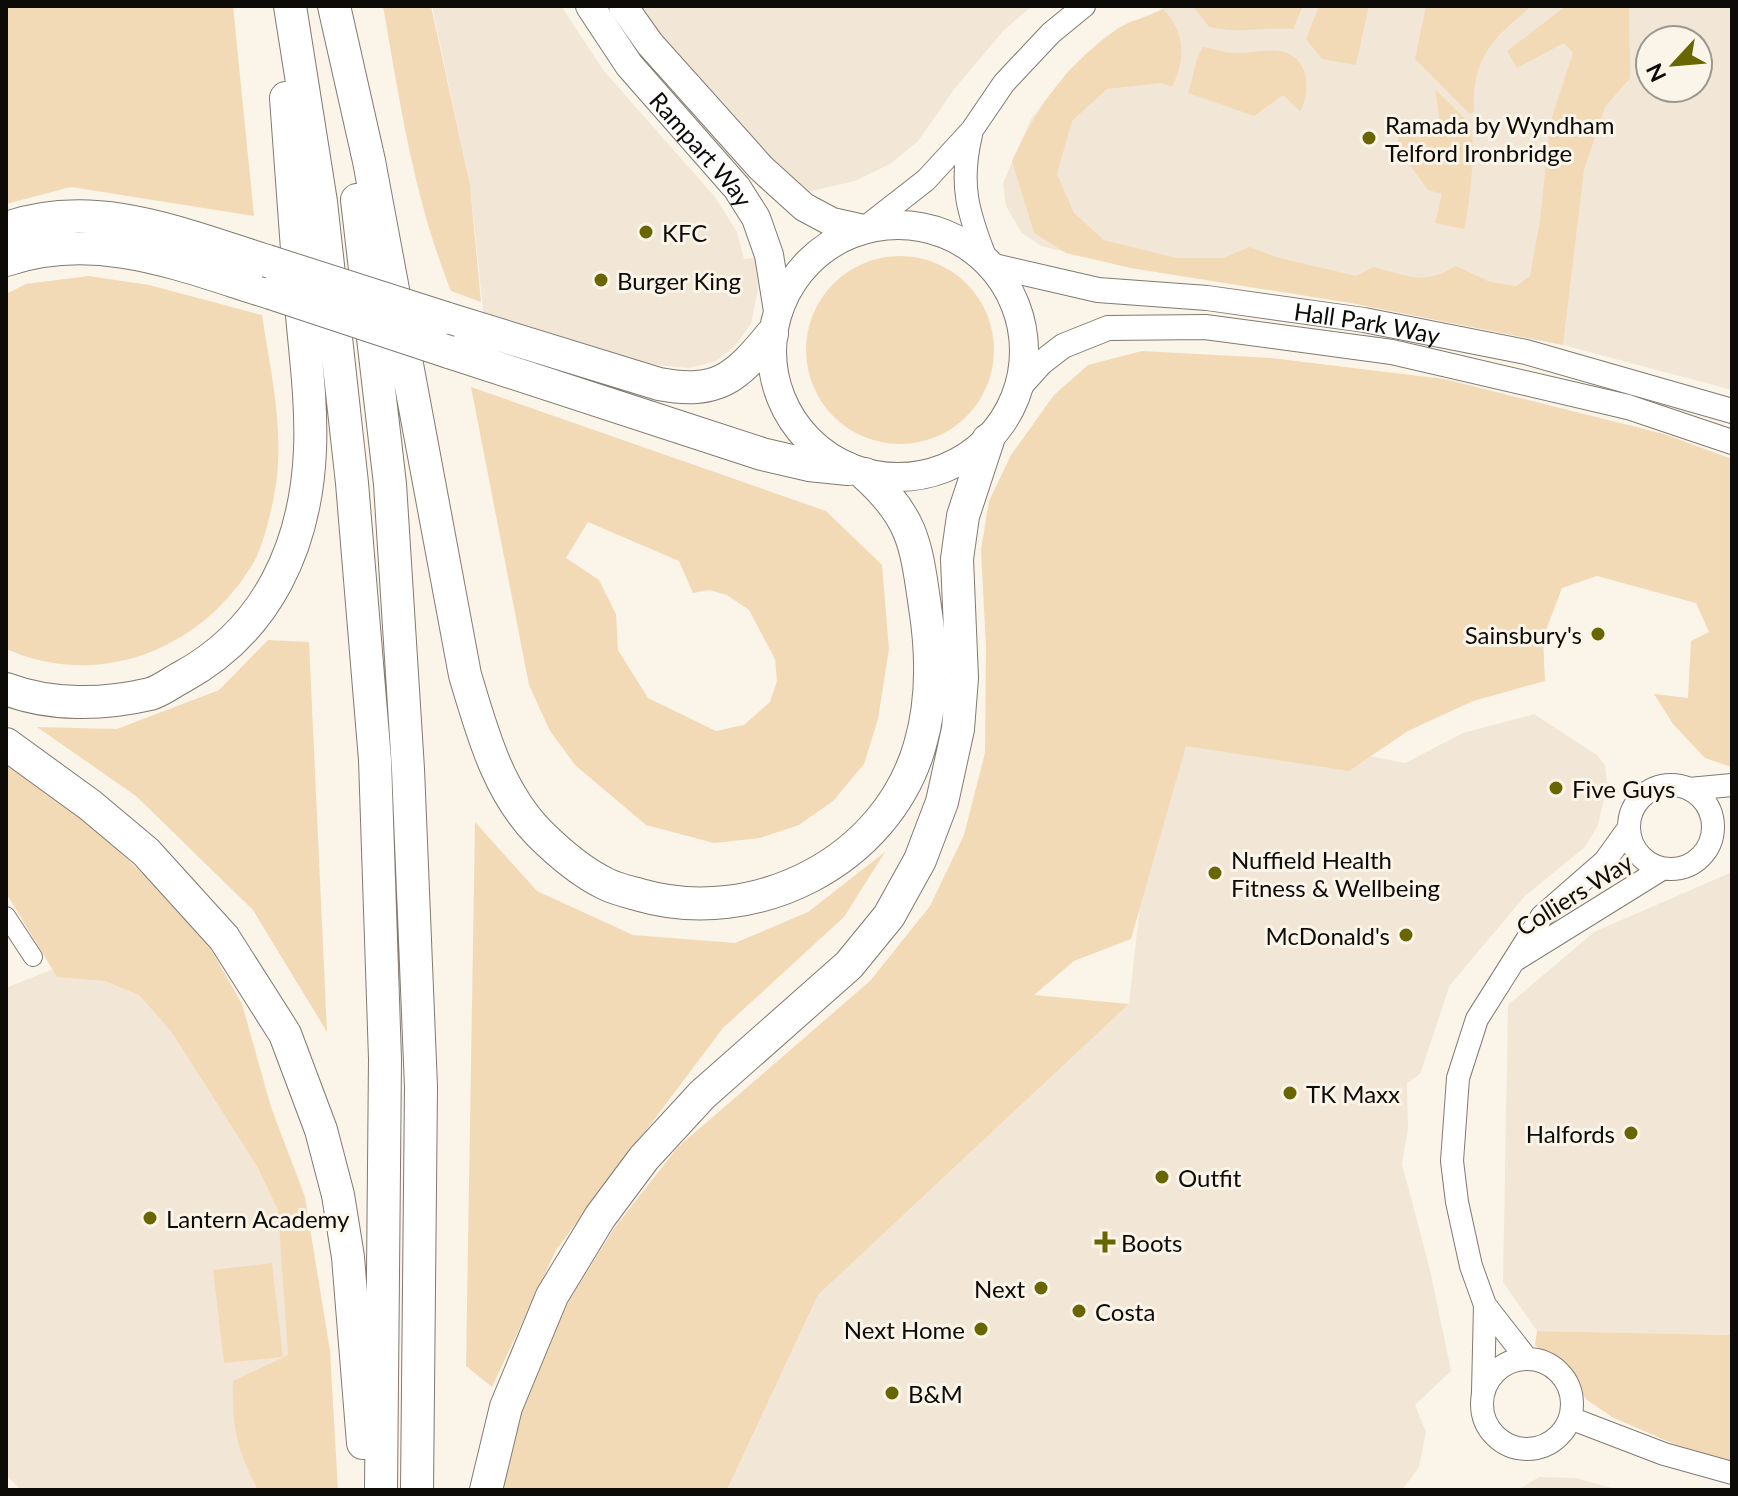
<svg xmlns="http://www.w3.org/2000/svg" width="1738" height="1496" font-family="Lato,sans-serif">
  <rect width="100%" height="100%" fill="#fbf4e9"/>
  <path fill="#f2e7d6" fill-rule="evenodd" d="M432 6H561L604 71 715 197 737 232 744 259 755 258 758 289 751 324 735 346 716 361 689 368 656 365 484 319 470 185Z
    M637 6H1032L1004 30 955 88 918 141 890 164 855 181 803 193 714 105Z
    M1168 6H1732V390L1563 345 1351 303 1131 268 1041 246 1022 233 1006 206 1003 183 1031 119 1068 71 1118 29ZM1650 40H1698V88H1650Z
    M1534 714 1597 755 1605 765 1607 784 1598 825 1585 847 1525 896 1450 985 1420 1074 1407 1083 1408 1128 1402 1164 1430 1270 1451 1371 1415 1405 1426 1432 1419 1467 1402 1490H727L818 1295 1129 1004 1161 716 1405 763 1463 733Z
    M1732 872V1335L1537 1331 1503 1282 1508 1005 1594 932Z
    M118 943 295 1199 296 1399 280 1459 282 1490H21L6 1475V988Z
    M1539 1477 1575 1478 1620 1490H1518Z"/>
  <path fill="#f3dab7" fill-rule="evenodd" d="M6 6H233L254 216 71 187 6 204Z
    M383 6H431L470 185 481 302 451 291C414 199 400 103 383 6Z
    M1193 6H1303L1293 29C1264 27 1238 34 1209 27Z
    M1319 6H1369L1356 65 1322 59 1306 39Z
    M1426 6H1532C1494 37 1471 58 1474 111L1470 114 1415 59Z
    M1566 6H1629L1630 78 1605 107 1584 170 1563 345 1351 303 1131 268 1066 253 1034 233 1012 161C1037 107 1067 64 1117 29 1130 20 1149 17 1163 9 1186 32 1186 59 1172 87L1161 83 1107 89 1072 121 1057 174 1074 213 1104 240 1177 258H1223L1249 247 1276 257 1356 276 1374 267C1409 276 1422 286 1456 266L1490 282 1516 286 1530 276 1540 221 1550 123 1573 53 1564 43 1517 68 1507 51Z
    M1203 47C1213 48 1224 53 1234 53 1249 54 1264 49 1279 51 1309 55 1312 90 1300 111L1283 95 1254 116 1188 93C1194 77 1194 60 1203 47Z
    M1435 89C1444 99 1465 116 1470 127 1477 142 1469 212 1464 229L1435 223 1442 194 1428 190 1396 146 1400 130 1437 137 1439 116Z
    M806 350a94 94 0 1 1 188 0a94 94 0 1 1-188 0Z
    M89 276 149 285 262 315C271 374 286 436 274 496 271 513 263 545 255 560 205 648 101 691 6 649V294L26 284Z
    M1142 351 1271 358 1444 379 1664 434 1732 459V767L1705 758 1673 724 1654 694 1688 698 1691 641 1709 632 1696 603 1597 576 1562 588 1543 638 1545 681 1473 701 1408 731 1349 771 1186 746 1131 939 1074 961 1034 995 1129 1004 818 1295 727 1490H503L519 1415 561 1314 615 1227 678 1147 870 981 930 906 964 835 985 753 986 647 981 550 989 501 1011 455 1054 395 1088 365Z
    M471 387 826 511 882 565 889 649 878 719 864 764 833 801 799 825 760 838 714 843 646 825 575 765 550 731 529 685ZM588 522 679 561 693 593 709 590 727 595 749 610 775 659 777 681 770 702 744 725 716 731 648 698 618 650 616 614 599 580 566 558Z
    M268 640 309 642 327 1032 253 910 136 796 37 727 117 729 219 690Z
    M6 759 92 824 201 932 242 1004 271 1107 305 1197 330 1351 338 1490H258C236 1448 232 1427 233 1381L288 1355 278 1210 257 1166 171 1031 139 995 105 981 57 977 6 893Z
    M475 822 537 891 633 935 735 943 808 912 885 852 844 917 723 1028 556 1250 492 1387 466 1366Z
    M272 1263 283 1357 224 1363 213 1270Z
    M1537 1331 1732 1335V1461L1704 1457 1614 1418 1587 1400 1562 1368 1535 1345Z"/>
  <g fill="none" stroke-linecap="round" stroke-linejoin="round">
    <defs>
      <path id="minor" d="M6 916 33 957"/>
      <path id="tertiary" d="M971 135C959 185 968 213 986 259
        M867 226 926 180 972 130 1004 83 1051 33 1084 6
        M1629 827a42 42 0 1 1 84 0a42 42 0 1 1-84 0Z
        M1689 789 1732 785
        M1517 959 1662 869
        M1527 1359 1485 1305 1471 1266 1457 1202 1452 1161 1458 1078 1477 1019 1542 916 1605 861 1628 829
        M1482 1404a45 45 0 1 1 90 0a45 45 0 1 1-90 0Z
        M1483 1392 1485 1305
        M1570 1418 1664 1454 1732 1473"/>
      <g id="secondary">
        <path id="s1" d="M994 266 1098 290 1207 298 1364 320 1526 352 1732 411"/>
        <path d="M1023 383 1041 363 1063 346 1108 328 1205 327 1392 352 1628 407 1732 442"/>
      </g>
      <g id="primary">
        <path id="s2" d="M590 6 629 65 737 188 756 218 769 255 778 311"/>
        <path d="M623 6 650 44 761 168 804 207 832 222 859 228"/>
        <circle cx="898" cy="351" r="126"/>
      </g>
      <path id="motorway" d="M290 6 321 202 352 483 375 760 385 1059 381 1490
        M334 6 369 161 465 675C482 731 497 790 539 833 558 852 581 872 606 884 616 889 629 892 640 895 754 928 887 862 920 745 933 701 932 652 925 607 916 545 914 518 865 474
        M357 200 390 484 408 769 421 1087 417 1490
        M6 228C96 197 181 234 267 261
        M6 260C98 229 183 266 271 293
        M445 318 659 384C718 395 736 378 772 334
        M449 352 762 454 809 465 848 469
        M6 689C51 706 103 705 150 694 161 691 172 682 182 677 268 630 306 545 310 450 312 402 305 352 301 304 296 236 291 167 286 98
        M6 744 90 805 146 852 224 938 285 1034 321 1130 338 1195 348 1257 363 1443
        M486 1490 506 1407 552 1296 600 1217 644 1158 702 1095 849 965 889 916 920 860 942 802 958 729 962 678 957 559 963 516 988 440"/>
    </defs>
    <use href="#minor" stroke="#817a71" stroke-width="20"/>
    <use href="#tertiary" stroke="#817a71" stroke-width="24"/>
    <use href="#secondary" stroke="#817a71" stroke-width="26"/>
    <use href="#primary" stroke="#817a71" stroke-width="30"/>
    <use href="#motorway" stroke="#817a71" stroke-width="34"/>
    <use href="#minor" stroke="#fff" stroke-width="18"/>
    <use href="#tertiary" stroke="#fff" stroke-width="22"/>
    <use href="#secondary" stroke="#fff" stroke-width="24"/>
    <use href="#primary" stroke="#fff" stroke-width="28"/>
    <use href="#motorway" stroke="#fff" stroke-width="32"/>
    <defs>
      <path id="motorway-bridge" d="M267 261 445 318
        M271 293 449 352"/>
    </defs>
    <use href="#motorway-bridge" stroke="#817a71" stroke-width="34" stroke-linecap="butt"/>
    <use href="#motorway-bridge" stroke="#fff" stroke-width="32"/>
  </g>
  <g fill="#676600" stroke="#fbf4e9" stroke-width="3">
    <circle cx="1369" cy="138" r="8"/>
    <circle cx="646" cy="232" r="8"/>
    <circle cx="601" cy="280" r="8"/>
    <circle cx="1598" cy="634" r="8"/>
    <circle cx="1556" cy="788" r="8"/>
    <circle cx="1215" cy="873" r="8"/>
    <circle cx="1406" cy="935" r="8"/>
    <circle cx="1290" cy="1093" r="8"/>
    <circle cx="1631" cy="1133" r="8"/>
    <circle cx="1162" cy="1177" r="8"/>
    <circle cx="150" cy="1218" r="8"/>
    <path d="M1101 1230h8v8h8v8h-8v8h-8v-8h-8v-8h8z"/>
    <circle cx="1041" cy="1288" r="8"/>
    <circle cx="1079" cy="1311" r="8"/>
    <circle cx="981" cy="1329" r="8"/>
    <circle cx="892" cy="1393" r="8"/>
  </g>
  <g text-anchor="middle" dominant-baseline="central" stroke-width="6" stroke-linejoin="round" paint-order="stroke">
    <g font-size="24" fill="#0d0b08" stroke="#fbf4e9" text-anchor="start">
      <text x="1385" y="124">Ramada by Wyndham<tspan x="1385" dy="28">Telford Ironbridge</tspan></text>
      <text x="662" y="232">KFC</text>
      <text x="617" y="280">Burger King</text>
      <text x="1582" y="634" text-anchor="end">Sainsbury's</text>
      <text x="1572" y="788">Five Guys</text>
      <text x="1231" y="859">Nuffield Health<tspan x="1231" dy="28">Fitness &amp; Wellbeing</tspan></text>
      <text x="1390" y="935" text-anchor="end">McDonald's</text>
      <text x="1306" y="1093">TK Maxx</text>
      <text x="1615" y="1133" text-anchor="end">Halfords</text>
      <text x="1178" y="1177">Outfit</text>
      <text x="166" y="1218">Lantern Academy</text>
      <text x="1121" y="1242">Boots</text>
      <text x="1025" y="1288" text-anchor="end">Next</text>
      <text x="1095" y="1311">Costa</text>
      <text x="965" y="1329" text-anchor="end">Next Home</text>
      <text x="908" y="1393">B&amp;M</text>
    </g>
    <g font-size="24" fill="#0d0b08" stroke="#fbf4e9">
      <text stroke="none"><textPath href="#s2" startOffset="182">Rampart Way</textPath></text>
      <text stroke="none"><textPath href="#s1" startOffset="378">Hall Park Way</textPath></text>
      <text transform="translate(1574 894) rotate(-32)">Colliers Way</text>
    </g>
  </g>
  <rect width="1738" height="1496" fill="none" stroke="#0d0b08" stroke-width="16"/>
  <g transform="translate(1674 64) rotate(244)"><circle r="38" fill="#fbf4e9" stroke="#9c978f" stroke-width="2"/>
  <path d="M0-6L14 30L0 20L-14 30Z" fill="#676600"/>
  <text y="-12" font-size="22" font-weight="bold" text-anchor="middle" fill="#0d0b08">N</text>
  </g>
</svg>
